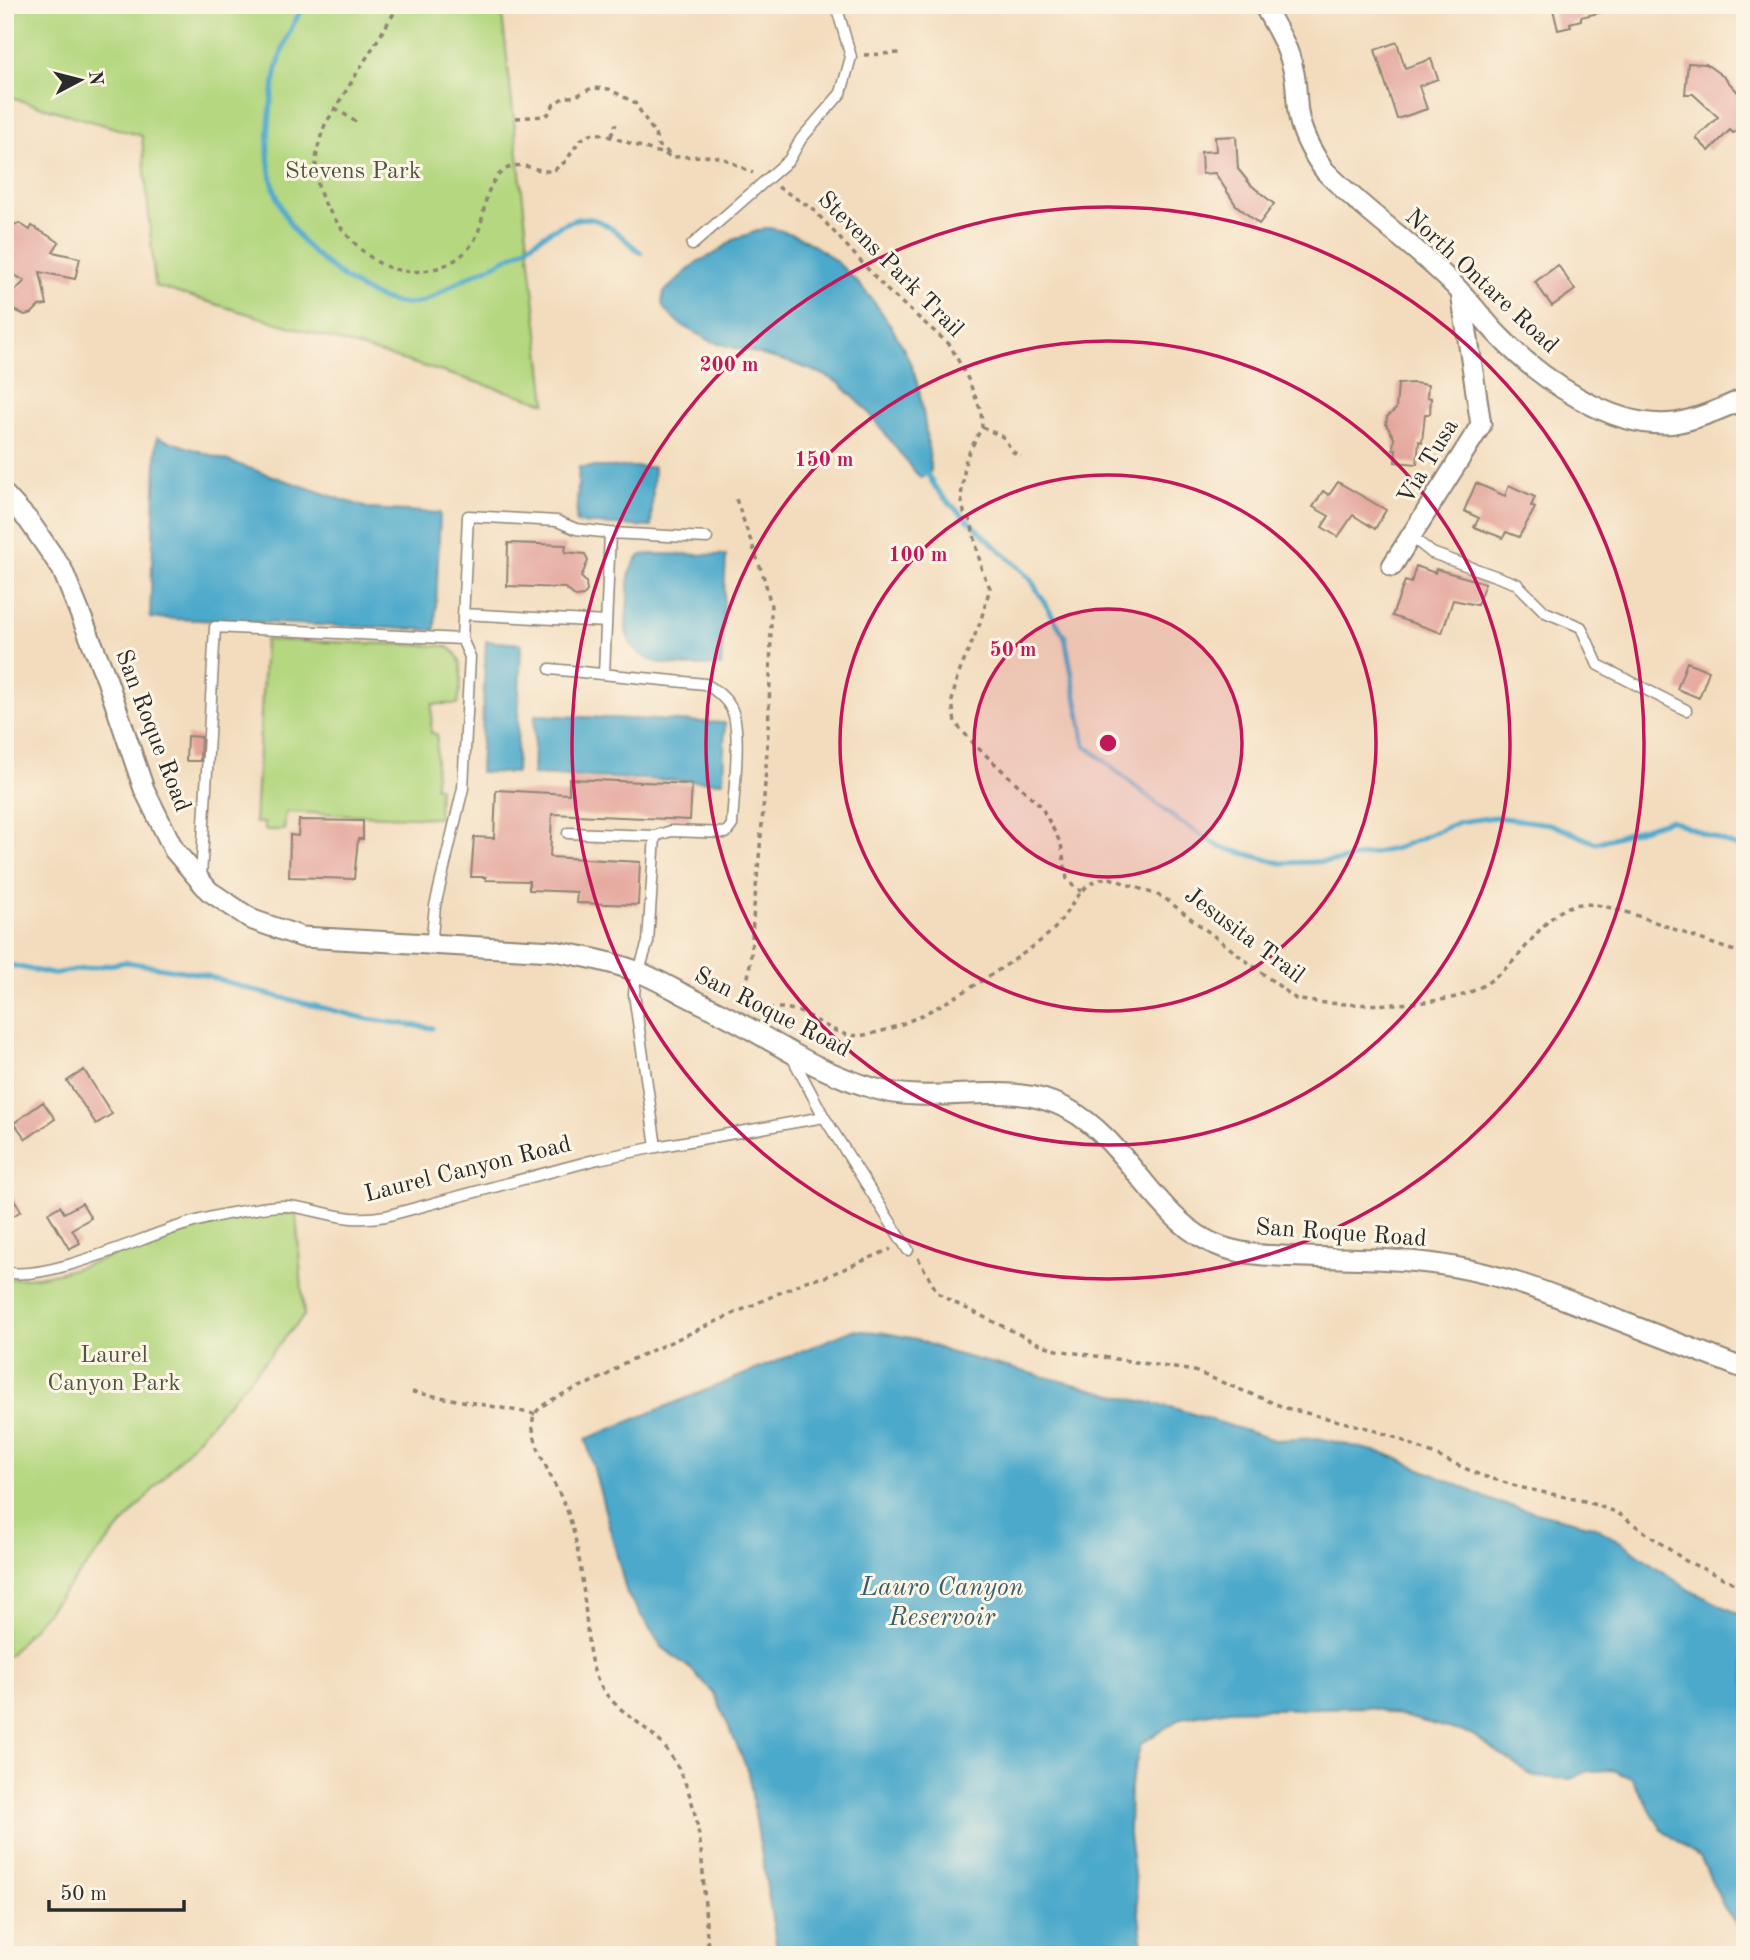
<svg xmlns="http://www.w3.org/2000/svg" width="1750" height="1960" font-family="'Old Standard TT',serif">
  <rect width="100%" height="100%" fill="#fcf5e5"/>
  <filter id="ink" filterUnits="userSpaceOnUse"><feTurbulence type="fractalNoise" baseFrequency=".0143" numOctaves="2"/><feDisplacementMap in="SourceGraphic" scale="14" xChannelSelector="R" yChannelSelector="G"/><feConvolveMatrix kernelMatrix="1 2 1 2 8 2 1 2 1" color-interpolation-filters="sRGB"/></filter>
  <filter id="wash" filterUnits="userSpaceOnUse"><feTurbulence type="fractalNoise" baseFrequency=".00686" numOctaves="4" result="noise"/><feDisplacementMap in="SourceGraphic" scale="28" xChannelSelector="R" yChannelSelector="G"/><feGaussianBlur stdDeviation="1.57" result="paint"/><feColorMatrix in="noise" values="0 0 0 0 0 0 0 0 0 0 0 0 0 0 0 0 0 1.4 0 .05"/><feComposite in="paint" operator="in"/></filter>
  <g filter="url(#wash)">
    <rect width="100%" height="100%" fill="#f3dcbd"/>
    <path fill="#b4d77f" stroke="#708155" stroke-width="2" d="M5 5H501L546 403 155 286 142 136 5 96Z
      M265 640 445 646C469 655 460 684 458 704H432L431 733 437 734 435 787H439L438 818 286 812 284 830H265L264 823H255Z
      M256 1213H296L304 1316 10 1654 5 1657V1279C52 1280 93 1262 136 1248 176 1235 215 1223 256 1213Z"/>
    <path fill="#4ca9cb" stroke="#3c6a7b" stroke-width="2" d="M765 228C831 232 903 326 918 386 924 410 926 435 930 460L931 471 921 478 913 470 866 409 839 383 822 374 792 363 710 341 681 325 665 310 662 303 664 292 697 262 716 253 733 240Z
      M157 437 370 509 440 513 435 630 150 618Z
      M579 467H654L651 527 576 523Z
      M654 554 726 555 721 666C692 665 642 673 628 638 624 627 627 611 628 600 628 582 627 568 641 555Z
      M486 641 521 644 516 773 480 772Z
      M535 715 725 723 723 782 533 775Z
      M853 1330 885 1333 916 1339 948 1352 1127 1398 1174 1408 1275 1440 1318 1438 1387 1454 1498 1503 1593 1526 1621 1542 1689 1590 1745 1617V1936L1724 1907 1701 1859 1662 1829 1631 1778 1613 1770 1588 1771 1571 1779 1534 1777 1471 1734 1367 1707 1229 1710 1181 1718 1141 1744 1130 1785 1129 1834 1144 1955H778L748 1771 715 1695 693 1671 662 1647 627 1594 586 1439Z"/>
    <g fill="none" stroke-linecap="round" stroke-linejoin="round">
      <path stroke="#4ca9cb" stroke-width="5" d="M305 5C277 44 270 95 268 141 266 182 285 228 316 255 342 278 386 314 424 301 434 298 449 286 460 281 481 270 503 262 522 250 538 239 558 224 578 219 601 213 624 239 641 253
        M925 470 935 487 946 500 1030 578 1065 637 1085 745 1173 817 1220 847 1281 863 1339 861 1397 848 1459 822 1495 817 1550 824 1596 843 1670 820 1745 850
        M5 964 52 974 126 962 201 974 259 992 368 1019 432 1028"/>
    </g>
    <g id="blocks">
      <path fill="#e4a49b" d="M1552 5H1607V11L1581 17V20L1570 23 1571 27 1558 30Z
        M1397 42 1405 68 1431 59 1438 79 1419 86 1427 109 1397 119 1375 50Z
        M1688 63 1706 64 1724 77 1745 100V127L1733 133 1730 130 1709 151 1696 138 1718 117 1693 94H1685Z
        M1236 136 1238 169 1251 185 1274 204 1259 224 1236 205 1215 173 1202 174 1201 152 1216 151 1215 137Z
        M19 223 30 230 32 226 59 242 53 252 80 258 75 279 40 272 47 305 39 306 32 313 25 315 14 310 11 305 12 293 25 281 7 271 15 257 5 251V228Z
        M1558 265 1575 290 1552 306 1535 282Z
        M1414 383 1428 385 1427 397 1431 398 1430 414H1425L1422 442 1419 441 1417 464 1395 462 1396 449H1393L1394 438 1386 424 1387 417 1396 409 1398 384Z
        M1338 482 1386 510 1375 529 1353 515 1338 537 1322 527 1329 516 1313 507 1323 491 1329 495Z
        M1476 483 1505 496 1509 485 1535 497 1531 506 1535 508 1519 537 1506 532 1503 538 1474 527 1479 518 1464 511Z
        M508 543 566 545 565 552 585 554 588 561 581 577 586 582 587 591 583 596 576 597 565 588 507 586Z
        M1416 566 1435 573 1436 569 1485 583 1477 605 1453 600 1442 633 1392 616 1405 581 1411 583Z
        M1687 662 1709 671 1699 698 1677 689Z
        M187 736 201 737 200 761H186Z
        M569 779 692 784 690 820 552 814 550 857 640 862 638 905 576 903 577 892 529 890V881L486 880V877H471L474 837 494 838 496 790 569 794Z
        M299 820 363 821V839H358L354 879 289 877 290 835 298 836Z
        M84 1070 112 1114 96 1124 67 1081Z
        M43 1102 55 1119 26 1139 14 1123Z
        M5 1184 21 1211 5 1221Z
        M82 1203 91 1218 72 1229 80 1243 69 1249 48 1213 60 1206 64 1213Z"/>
    </g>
  </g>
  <g filter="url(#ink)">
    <use href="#blocks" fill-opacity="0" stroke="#8f8474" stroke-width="2"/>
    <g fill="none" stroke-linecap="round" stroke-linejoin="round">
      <defs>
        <path id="service" d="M692 245 789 160 801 139 841 93 851 57 836 5
          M1412 537 1432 553 1517 584 1545 612 1581 627 1598 665 1686 710
          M463 614 606 622
          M462 639 468 516 557 521 576 529 610 533 707 538
          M550 669 705 684C716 690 726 697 732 710 742 733 733 797 732 825L726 833 671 831 655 836 568 833
          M604 674 610 533
          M655 836 648 942 635 983 634 994 656 1147 824 1117
          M201 878 215 627 462 639 470 657 463 788 435 906 431 946
          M792 1057 824 1117 908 1250
          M5 1272C46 1282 138 1239 180 1226 199 1220 219 1215 238 1212 256 1209 278 1204 296 1207 332 1213 347 1223 386 1216L598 1159 656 1147"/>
        <path id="minor" d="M1264 5C1275 27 1288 45 1293 69 1297 83 1296 98 1298 112 1301 134 1312 153 1325 171 1363 210 1409 241 1449 280 1467 297 1481 317 1498 335 1539 378 1613 431 1675 423 1698 419 1724 408 1745 398
          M5 495 29 521 62 569 107 680 144 789 174 850 209 891 253 920 302 937 554 951C581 956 609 961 636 971 652 977 668 986 683 994 706 1006 730 1017 752 1030 795 1055 827 1075 876 1089 938 1107 1009 1077 1068 1109 1130 1142 1157 1225 1222 1247 1249 1256 1277 1256 1306 1257 1355 1259 1407 1258 1455 1267 1507 1276 1556 1296 1605 1315 1651 1333 1698 1351 1745 1369
          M1392 566 1481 425 1461 293"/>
      </defs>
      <use href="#service" stroke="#8f8474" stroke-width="13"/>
      <use href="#minor" stroke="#8f8474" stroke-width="23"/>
      <path stroke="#8f8474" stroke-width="3.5" stroke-dasharray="5 5" stroke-linecap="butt" d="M399 5 325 125C314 152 311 181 327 207 339 227 359 252 381 264 412 280 458 270 475 239 487 217 481 189 502 172 520 157 535 173 553 171L566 161 580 140 593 133 601 134 673 157 712 156 725 159 753 173
        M864 55 899 53
        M335 108 356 122
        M516 118 545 116 549 113 554 104 563 98 576 96 592 88 609 89 635 103 655 134 658 145 672 155
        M611 136 616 124
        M778 187 813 209 887 290 950 345 968 379 981 411 982 427 966 458 961 497 964 512 971 522 982 571 990 588 980 623 957 678 952 701 955 723 978 748 1041 806 1061 844 1067 879 1076 889 1082 891
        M982 427 1003 437 1013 452 1021 456
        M736 499 765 581 771 606C771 706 765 807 754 907 751 940 753 971 741 1002
        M761 1017 770 1009C799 1003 817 1025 844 1034 880 1045 958 996 989 976 1010 963 1031 949 1050 933 1069 916 1081 876 1110 878L1163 897 1296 999C1334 1007 1430 1007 1466 994 1481 988 1494 979 1506 968 1527 950 1544 916 1571 906 1605 893 1706 947 1745 953
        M918 1258 937 1292 949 1300 1035 1342 1057 1350 1194 1371 1286 1408 1367 1428 1397 1438 1480 1475 1523 1488 1584 1501 1616 1512 1686 1561 1745 1588
        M412 1392 535 1414
        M709 1955C700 1885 710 1810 667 1750 646 1722 612 1712 597 1679 587 1656 588 1631 585 1606 582 1574 578 1543 568 1513 561 1492 523 1434 535 1414 544 1398 588 1385 605 1376 611 1373 616 1368 622 1364L806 1281 825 1277 891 1249"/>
      <use href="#service" stroke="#fff" stroke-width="10"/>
      <use href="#minor" stroke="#fff" stroke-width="19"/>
    </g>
  </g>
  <circle cx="1108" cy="743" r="134" fill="#c2185b" fill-opacity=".12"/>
  <g fill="none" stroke="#c2185b" stroke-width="3.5">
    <circle cx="1108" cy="743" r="134"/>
    <circle cx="1108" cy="743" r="268"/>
    <circle cx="1108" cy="743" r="402"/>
    <circle cx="1108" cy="743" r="536"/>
  </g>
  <g text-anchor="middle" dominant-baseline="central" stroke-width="6" stroke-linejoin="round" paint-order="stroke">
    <g font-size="24" fill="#4d5640" stroke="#fcf5e5">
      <text x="353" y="172">Stevens Park</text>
      <text x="114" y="1356">Laurel<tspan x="114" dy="28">Canyon Park</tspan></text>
    </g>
    <g font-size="24" fill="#2b2b2b" stroke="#fcf5e5">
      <text transform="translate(890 265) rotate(45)">Stevens Park Trail</text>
      <text transform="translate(1481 282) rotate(43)">North Ontare Road</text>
      <text transform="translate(1429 462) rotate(-59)">Via Tusa</text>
      <text transform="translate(152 731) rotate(69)">San Roque Road</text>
      <text transform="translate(1244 936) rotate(37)">Jesusita Trail</text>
      <text transform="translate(772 1013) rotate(27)">San Roque Road</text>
      <text transform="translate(468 1170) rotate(-14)">Laurel Canyon Road</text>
      <text transform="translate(1341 1234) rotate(4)">San Roque Road</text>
    </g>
    <g font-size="26" font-style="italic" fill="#385d6b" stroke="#fcf5e5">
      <text x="942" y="1588">Lauro Canyon<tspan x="942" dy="30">Reservoir</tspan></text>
    </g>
  </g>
  <circle cx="1108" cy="743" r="10" fill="#c2185b" stroke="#fcf5e5" stroke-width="3.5"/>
  <g font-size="21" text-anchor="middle" font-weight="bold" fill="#c2185b" stroke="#fcf5e5" stroke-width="6" stroke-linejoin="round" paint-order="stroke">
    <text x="729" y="371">200 m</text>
    <text x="824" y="466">150 m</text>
    <text x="918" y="561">100 m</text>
    <text x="1013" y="656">50 m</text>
  </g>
  <rect width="1750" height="1960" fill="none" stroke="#fcf5e5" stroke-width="28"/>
  <g transform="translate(80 80) rotate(83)" stroke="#fcf5e5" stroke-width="5" paint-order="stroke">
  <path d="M0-5L12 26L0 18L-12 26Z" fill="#2b2b2b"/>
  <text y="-10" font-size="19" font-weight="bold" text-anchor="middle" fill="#2b2b2b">N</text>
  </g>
  <path d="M49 1900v10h135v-10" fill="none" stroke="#2b2b2b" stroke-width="3.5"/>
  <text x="60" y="1900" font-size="21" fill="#2b2b2b" stroke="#fcf5e5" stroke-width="5" paint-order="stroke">50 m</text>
</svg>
